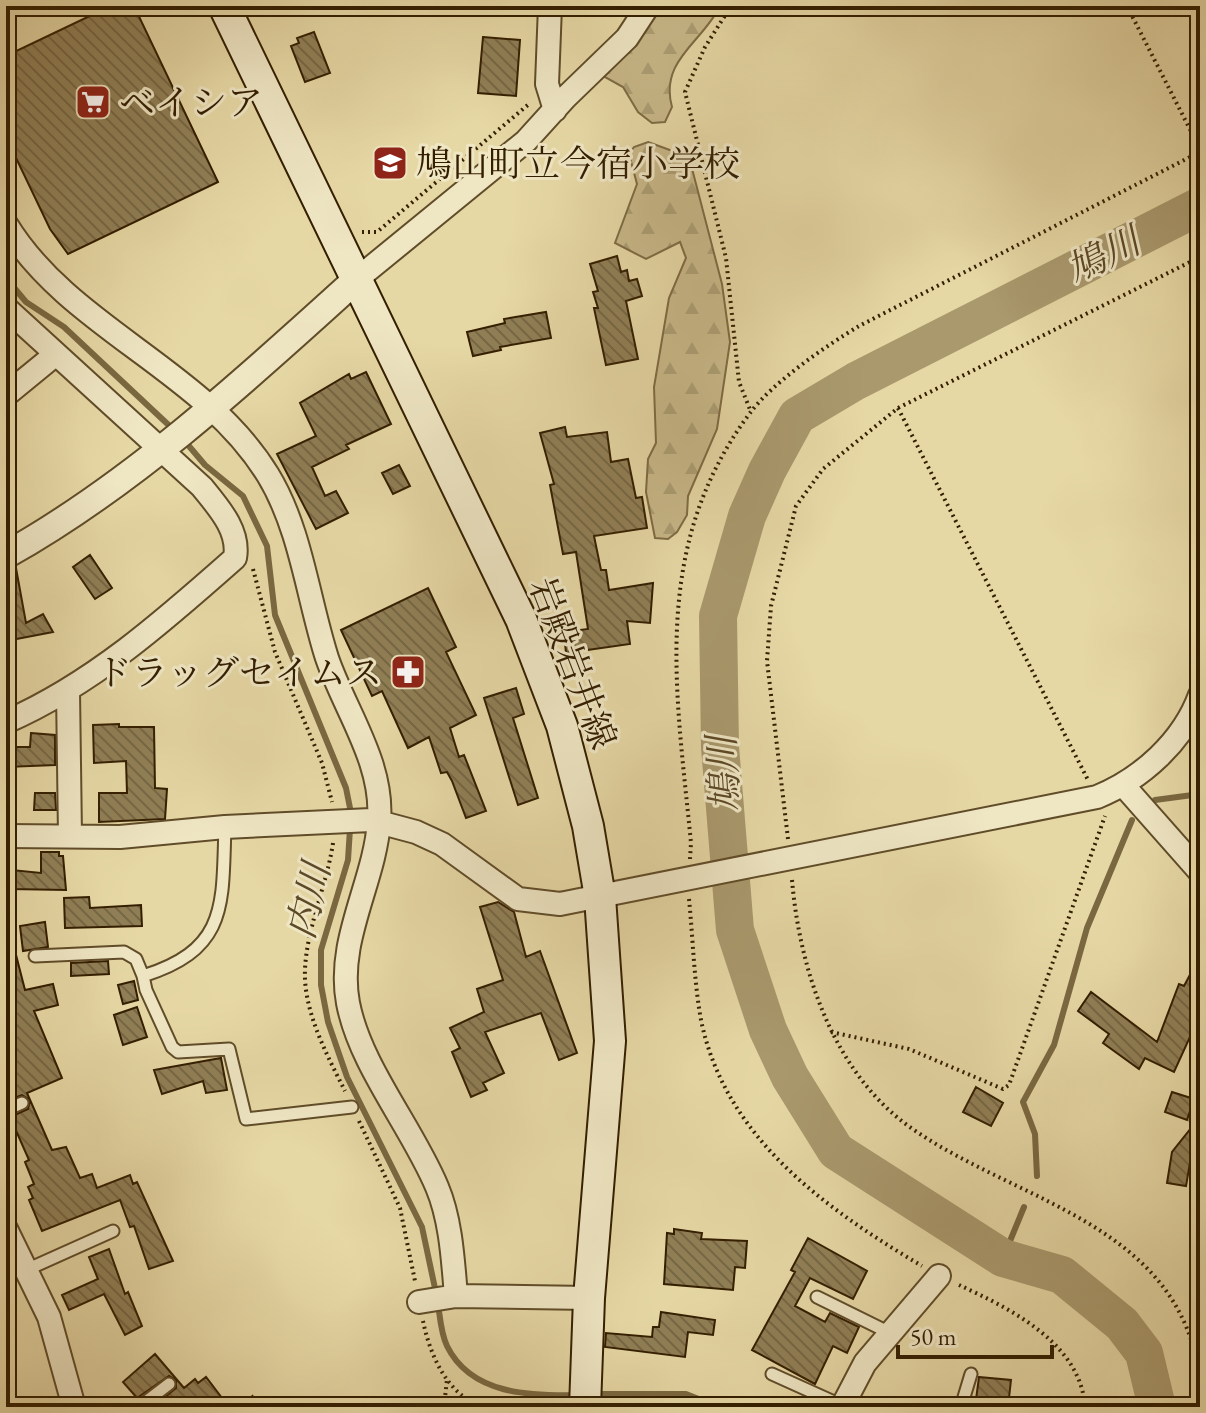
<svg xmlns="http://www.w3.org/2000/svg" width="1206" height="1413" font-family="'EB Garamond','Noto Serif JP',serif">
  <defs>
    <pattern id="forest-firs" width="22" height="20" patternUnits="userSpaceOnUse" patternTransform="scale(2)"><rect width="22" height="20" fill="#c8b889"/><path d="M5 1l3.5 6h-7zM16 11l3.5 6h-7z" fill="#ac9e74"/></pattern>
    <pattern id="building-back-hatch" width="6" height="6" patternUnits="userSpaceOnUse" patternTransform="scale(2)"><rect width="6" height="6" fill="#907f56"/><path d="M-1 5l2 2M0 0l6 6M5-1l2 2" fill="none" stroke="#766745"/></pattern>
  </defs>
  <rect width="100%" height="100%" fill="#e6d8a5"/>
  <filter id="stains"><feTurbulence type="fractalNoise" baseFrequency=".0025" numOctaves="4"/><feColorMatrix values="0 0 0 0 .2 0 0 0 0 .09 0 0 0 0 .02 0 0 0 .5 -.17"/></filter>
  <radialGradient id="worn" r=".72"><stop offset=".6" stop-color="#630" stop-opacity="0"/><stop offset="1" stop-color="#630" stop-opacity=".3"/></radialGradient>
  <path fill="url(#forest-firs)" stroke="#7e6b44" stroke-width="2" d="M660 6H720C703 42 659 60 672 107L665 122 652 123 638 112 623 87 603 76 648 25Z
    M648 142 689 157 722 284 730 342 717 429 688 496 687 515 677 532 668 539 655 538 646 492 648 459 656 443 654 387 669 298 686 258 680 242 646 259 615 243 637 184 629 154 634 147Z"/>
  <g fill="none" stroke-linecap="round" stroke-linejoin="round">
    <path stroke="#7a6841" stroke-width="6" d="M6 278 26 302 64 327 175 431
      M183 439 205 465 243 496 267 546 275 615 346 788 351 813 348 860 321 950V985L328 1022 347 1077 422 1227 436 1293
      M1155 800 1200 794
      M1037 1176 1035 1134 1023 1102 1054 1045 1087 928 1132 820
      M1003 1258 1024 1207
      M438 1304C440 1317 441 1334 447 1346 471 1395 531 1396 578 1395
      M593 1394H686L719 1407"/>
    <path stroke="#a9996d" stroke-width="38" d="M1157 1407 1144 1353 1122 1324 1062 1275 1003 1258 836 1151 790 1077 768 1030 735 930 720 747 718 616 747 516 767 471 797 416 856 381 1200 206"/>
  </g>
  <path fill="url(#building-back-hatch)" stroke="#331e00" stroke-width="2" d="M90 6H134L218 182 68 254 50 229 6 137V66L10 54 94 14Z
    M314 32 330 73 305 82 291 46 299 43 297 38Z
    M483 37 520 40 516 96 478 93Z
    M617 256 621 272 627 270 629 281 637 279 642 296 626 301 638 359 606 365 594 308H598L593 292 598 291 590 264Z
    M546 312 551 338 500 347 501 350 473 356 467 332 505 323 504 319Z
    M366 372 391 424 346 445 349 449 312 467 325 496 336 491 348 513 316 529 277 454 316 436 300 403 349 374 351 379Z
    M565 427 567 437 607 432 611 462 628 459 636 498 642 497 647 528 594 536 601 570H606L609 590 653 583 650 623 627 621 630 644 566 653 564 632 588 629 576 552 563 554 550 485 554 484 540 433Z
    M399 465 410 486 393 494 382 473Z
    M90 555 112 588 95 599 73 567Z
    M16 568 26 623 43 614 53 632 6 641V571Z
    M428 588 456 647 446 652 476 715 450 728 459 757 464 755 486 811 466 818 452 781 447 772 441 773 429 737 408 748 382 691 372 696 341 630Z
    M516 688 524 714 513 718 538 798 518 805 484 698Z
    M119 724V727H154L155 788 167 789 165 819 99 822V793H127L126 761 94 763 93 725Z
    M31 733 55 735V765L6 767V747H30Z
    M35 793H55L56 810H34Z
    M41 852H59V856H63L66 890 10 889 12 870 41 873Z
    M89 897 90 908 141 905 142 926 65 928 64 898Z
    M498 902 514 912 526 957 540 951 577 1053 559 1060 541 1013 485 1032 504 1073 483 1083 487 1090 471 1097 452 1052 460 1048 450 1028 484 1012 477 989 503 980 480 907Z
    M45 922 48 947 23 951 20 926Z
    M14 947 25 990 53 984 58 1005 34 1011 62 1078 27 1093 52 1150 66 1147 80 1178 92 1174 97 1188 130 1175 133 1184 137 1182 173 1261 149 1269 134 1226 130 1227 120 1200 42 1231 29 1200 33 1198 28 1187 34 1184 25 1162 29 1160 10 1117 28 1109 30 1100 22 1095 6 1101V954Z
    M1200 956V1015L1174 1072 1145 1058 1139 1069 1103 1043 1109 1034 1078 1011 1091 992 1157 1042 1179 984 1184 986Z
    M108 961 109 974 71 976V963Z
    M134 981 138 1000 123 1004 118 985Z
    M137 1007 147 1037 123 1045 114 1015Z
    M221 1058 227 1090 206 1093 203 1081 162 1094 154 1070Z
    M976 1087 1003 1103 991 1126 963 1112Z
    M1172 1092 1194 1099 1187 1120 1165 1112Z
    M1192 1127 1196 1128 1186 1186 1167 1183 1172 1152Z
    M674 1229 702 1233 701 1239 747 1241 745 1268 735 1267 733 1290 664 1284 667 1233 674 1234Z
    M808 1238 867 1271 853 1299 810 1278 795 1306 825 1322 830 1313 859 1327 847 1353 833 1346 815 1384 752 1350 795 1272 791 1270Z
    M109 1249 125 1294 128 1292 142 1326 125 1335 104 1294 69 1310 62 1295 98 1279 89 1257Z
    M661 1312 715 1320 713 1335 688 1332 685 1357 605 1347 606 1333 652 1337 653 1327H659Z
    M155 1354 184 1388 195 1379 198 1383 206 1377 222 1398 219 1400 225 1407H153L176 1388V1380L169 1376 137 1398 123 1382Z
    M979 1377 1011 1380 1008 1407H975Z"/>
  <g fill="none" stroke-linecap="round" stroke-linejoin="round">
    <defs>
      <path id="service" d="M6 917V946
        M35 956 124 952 136 959 143 976C229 949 222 904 225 827
        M143 976 146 990 172 1047 178 1052 229 1049 246 1119 352 1107
        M6 1110 22 1103
        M1196 1120 1200 1114
        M26 1270 113 1231
        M817 1297 892 1334
        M772 1374 843 1406 904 1407
        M139 1407 169 1384
        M961 1407 971 1374"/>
      <path id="minor" d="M550 6 547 84 555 110
        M6 224C70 329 203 369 268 475 301 529 308 599 327 658 345 711 384 763 379 821 375 882 336 940 348 1003 360 1066 412 1127 437 1187 451 1220 453 1261 456 1296L589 1298
        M357 279 526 141 565 98 627 38 648 6
        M6 308 202 487C219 508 240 531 235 558 165 620 93 684 6 722
        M6 395 56 354
        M68 691 70 836
        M1124 786 1200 872
        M6 836 120 837 225 827 371 820 416 832 442 844 518 899 560 904 1097 797C1141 779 1183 742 1200 695
        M6 1229 49 1317 74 1407
        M419 1302 456 1296
        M842 1407 865 1363 939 1276"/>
      <path id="tertiary" d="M6 555C133 484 249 377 357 279"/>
      <path id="secondary" d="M224 6 521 619 562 726 588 826 600 897 610 1041 589 1298 585 1407"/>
    </defs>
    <use href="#service" stroke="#604c29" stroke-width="15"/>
    <use href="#minor" stroke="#604c29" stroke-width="26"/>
    <use href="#tertiary" stroke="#604c29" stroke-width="30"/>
    <use href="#secondary" stroke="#331e00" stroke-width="34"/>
    <path stroke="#331e00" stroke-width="4" stroke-dasharray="2 4" stroke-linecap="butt" d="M731 6 705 47 685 92 726 258 739 382 751 412
      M1127 6 1200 149
      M362 232H377L529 104
      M898 408 1088 780
      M253 569 275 652 322 763 332 802
      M788 839 767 661 771 606 796 506 823 469 898 408 1200 257
      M333 843C327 884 307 927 305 969 303 1011 327 1055 345 1091
      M690 859 691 843C676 689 650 547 750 413 773 382 826 346 859 326L1200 152
      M792 880C800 973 835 1078 917 1132 1024 1204 1181 1226 1200 1380
      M689 899C693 939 694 981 701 1020 725 1138 826 1209 922 1266
      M831 1032 909 1049 1003 1089 1009 1085 1105 816
      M359 1121 400 1208 415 1281
      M959 1285C1009 1308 1081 1343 1085 1407
      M423 1321C430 1355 447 1395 483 1407
      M251 1396 262 1407
      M444 1407 447 1379"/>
    <use href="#service" stroke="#efe6c4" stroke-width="11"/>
    <use href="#minor" stroke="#efe6c4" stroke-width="22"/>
    <use href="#tertiary" stroke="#efe6c4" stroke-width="26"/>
    <use href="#secondary" stroke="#efe6c4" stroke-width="30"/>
  </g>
  <defs>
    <symbol id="supermarket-square" viewBox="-11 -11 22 22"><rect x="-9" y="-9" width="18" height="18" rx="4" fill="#8f2418" stroke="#efe6c4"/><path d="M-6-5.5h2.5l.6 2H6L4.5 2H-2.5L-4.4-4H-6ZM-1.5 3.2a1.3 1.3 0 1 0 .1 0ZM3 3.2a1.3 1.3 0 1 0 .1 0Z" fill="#fff"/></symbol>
    <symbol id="school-square" viewBox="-11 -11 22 22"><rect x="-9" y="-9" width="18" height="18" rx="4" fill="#8f2418" stroke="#efe6c4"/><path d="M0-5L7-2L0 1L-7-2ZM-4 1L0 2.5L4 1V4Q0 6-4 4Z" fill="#fff"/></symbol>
    <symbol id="pharmacy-square" viewBox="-11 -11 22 22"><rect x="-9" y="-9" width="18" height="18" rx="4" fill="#8f2418" stroke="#efe6c4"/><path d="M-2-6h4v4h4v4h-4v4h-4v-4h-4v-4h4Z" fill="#fff"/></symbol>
  </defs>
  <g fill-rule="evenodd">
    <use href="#supermarket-square" x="73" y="82" width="40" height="40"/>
    <use href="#school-square" x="370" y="143" width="40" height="40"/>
    <use href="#pharmacy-square" x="388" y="652" width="40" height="40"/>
  </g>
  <g text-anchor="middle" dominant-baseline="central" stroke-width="6" stroke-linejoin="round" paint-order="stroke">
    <g font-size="36" fill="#331e00" stroke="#efe6c4" text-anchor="start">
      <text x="119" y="102">ベイシア</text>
      <text x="416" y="163">鳩山町立今宿小学校</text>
      <text x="382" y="672" text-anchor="end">ドラッグセイムス</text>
    </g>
    <g font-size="36" fill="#331e00" stroke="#efe6c4">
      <text transform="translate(573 663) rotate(69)">岩殿岩井線</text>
    </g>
    <g font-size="38" font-style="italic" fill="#5c4926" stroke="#efe6c4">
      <text transform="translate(1103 255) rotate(-27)">鳩川</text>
      <text transform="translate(723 774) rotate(-94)">鳩川</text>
      <text transform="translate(308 901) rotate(-77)">内川</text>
    </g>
  </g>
  <rect width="1206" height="1413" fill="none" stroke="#e6d8a5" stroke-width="32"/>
  <rect x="8" y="8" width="1190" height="1397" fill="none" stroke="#331e00" stroke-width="4"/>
  <rect x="16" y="16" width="1174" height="1381" fill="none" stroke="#331e00" stroke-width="2"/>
  <path d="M898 1345v12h154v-12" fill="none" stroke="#331e00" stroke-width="4"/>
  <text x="910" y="1345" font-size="24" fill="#331e00" stroke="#efe6c4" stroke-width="6" paint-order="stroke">50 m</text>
  <rect width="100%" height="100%" filter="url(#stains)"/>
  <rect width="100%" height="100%" fill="url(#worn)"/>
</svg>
